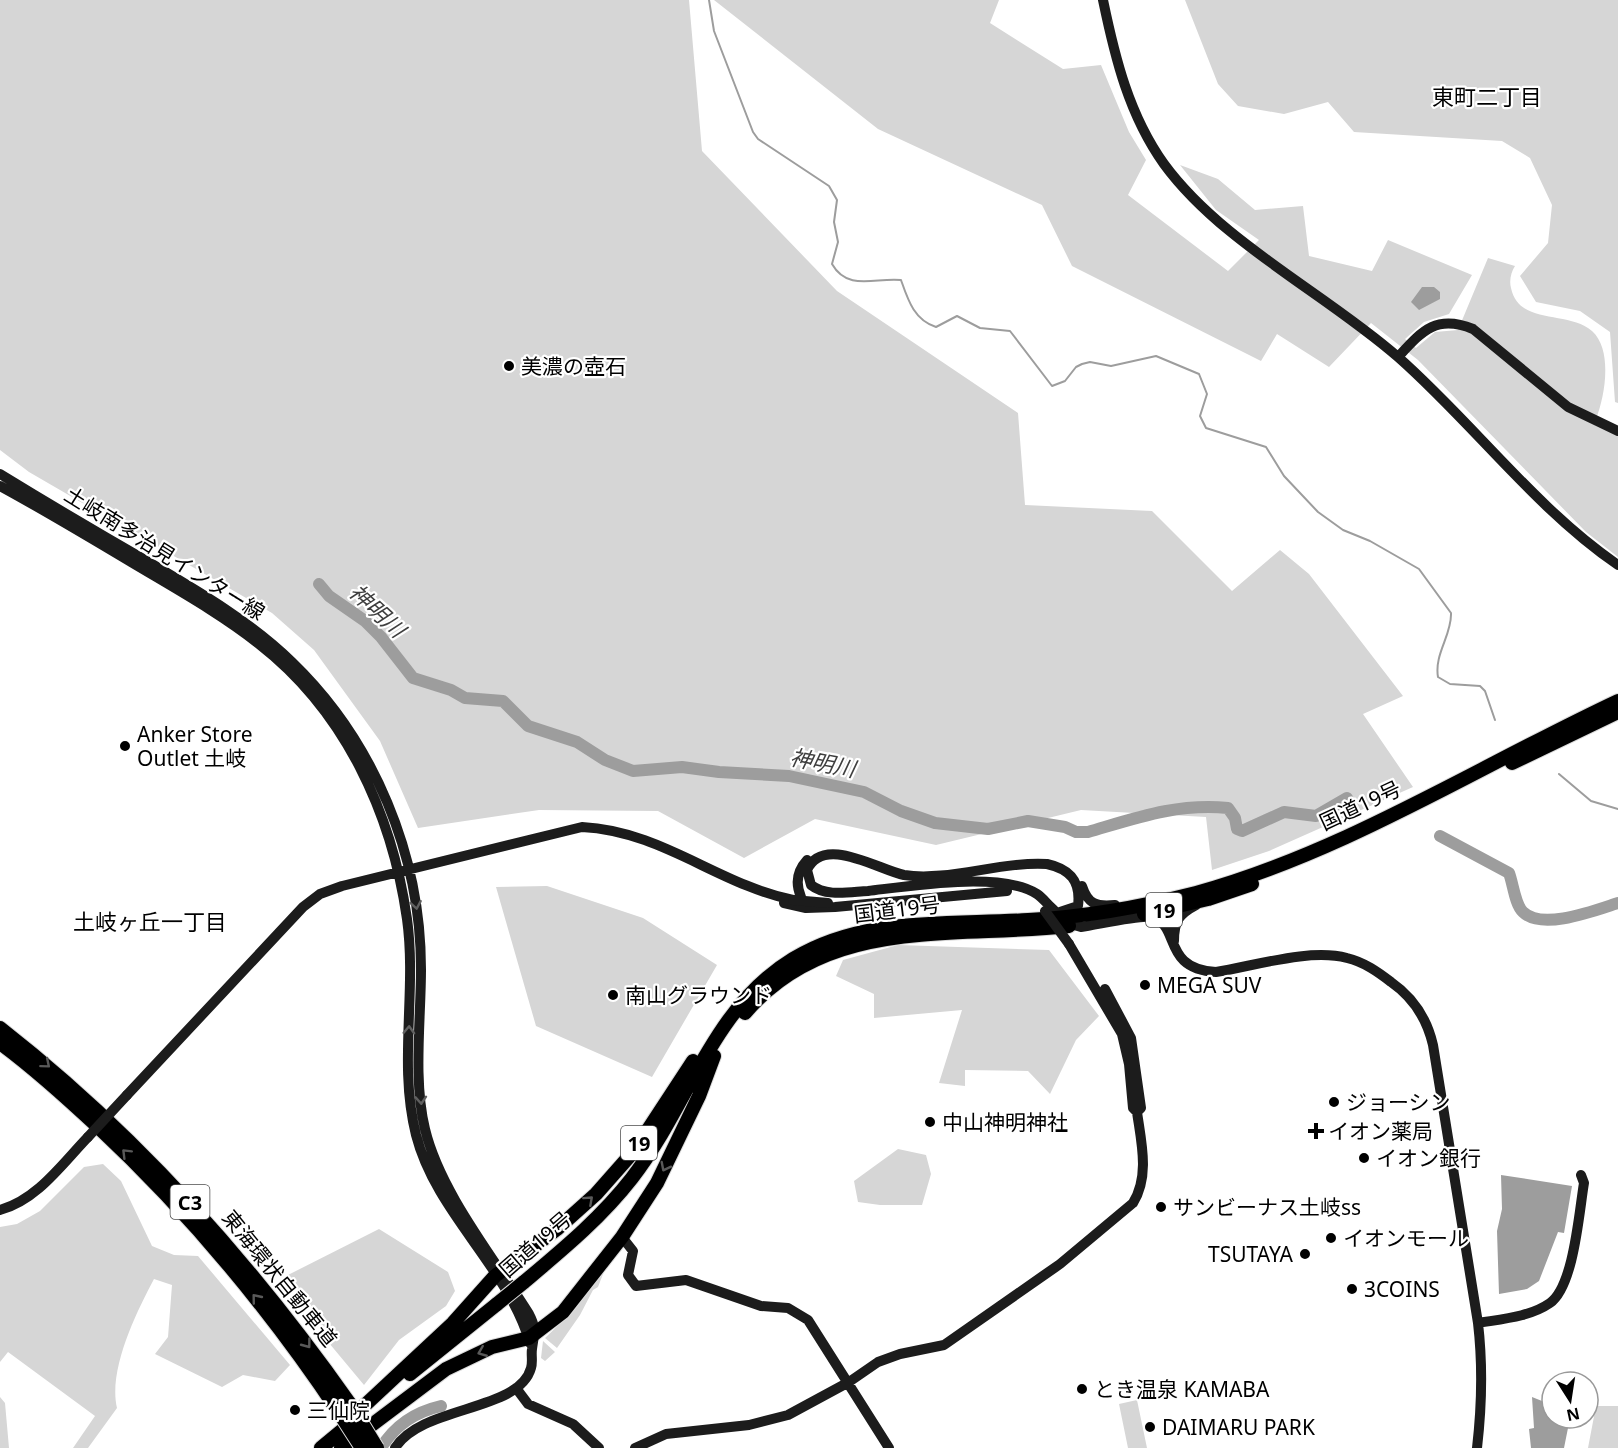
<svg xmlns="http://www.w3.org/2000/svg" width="1618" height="1448" font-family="'Noto Sans','Noto Sans JP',sans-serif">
  <rect width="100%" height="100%" fill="#fff"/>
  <path fill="#d6d6d6" d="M0 0H689L702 151 837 291 1018 413 1025 505 1152 511 1232 591 1280 550 1309 574 1403 696 1363 714 1413 787 1269 851 1212 870 1206 817 1081 810 936 845 815 819 744 858 658 811 539 810 418 828 380 741 314 650 272 613 29 472 0 450Z
    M714 0H999L990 23 1063 69 1101 65 1129 132 1146 160 1128 195 1228 271 1259 240 1216 210 1180 165 1218 179 1255 210 1303 206 1309 256 1372 271 1388 240 1472 275 1449 314 1424 322 1405 339 1416 348 1435 332 1458 330 1488 258 1515 266C1511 272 1509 281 1511 288 1519 326 1568 310 1592 331 1613 350 1605 396 1596 419L1618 431V557L1586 532 1418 360 1371 323 1329 367 1277 334 1261 361 1072 266 1042 205 878 129Z
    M1185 0H1618V403L1615 402 1610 332 1580 311 1536 302 1520 276 1548 243 1552 205 1530 158 1502 141 1354 132 1328 102 1284 114 1238 106 1218 84Z
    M547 886 643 918 717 965 652 1077 536 1026 496 887Z
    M898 945 1049 950 1099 1016 1076 1040 1050 1094 1028 1071 965 1070V1086L939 1083 962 1010 874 1018V994L836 976 843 960Z
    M898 1149 926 1155 931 1174 922 1205H880L858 1202 854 1181Z
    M103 1164 121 1181 152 1246 174 1255 198 1256 290 1365 275 1381 243 1375 222 1387 155 1354 168 1337 172 1285 154 1279C136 1313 108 1370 117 1408L88 1448H73L95 1416 8 1352 0 1362V1227L17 1224 40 1211 84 1167Z
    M379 1229 448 1272 455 1291 446 1306 399 1340 364 1385 324 1337 314 1311 284 1277Z
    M608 1261 598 1287 593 1290 580 1315 557 1348 545 1338 576 1308Z
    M543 1341 555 1352 545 1361 541 1358Z
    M0 1397 5 1403 9 1448H0Z
    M1137 1400 1147 1448H1128L1119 1404Z
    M1596 1406H1618V1448H1588Z"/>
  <path fill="#9d9d9d" d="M1422 287H1434L1440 292V299L1419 310 1411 302Z
    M1501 1175 1572 1186 1564 1233 1558 1232 1539 1281 1527 1289 1499 1294 1497 1231 1502 1209Z
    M1532 1397 1552 1405V1418H1570L1564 1448H1531L1529 1429 1534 1428Z"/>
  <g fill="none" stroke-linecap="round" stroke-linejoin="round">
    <path stroke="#9d9d9d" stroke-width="2" d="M709 0 714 31 753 132 758 139 829 186 837 200 834 222 838 242 832 264C848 292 876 277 901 280 908 300 914 320 936 327L957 316 980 328 1010 331 1052 386 1065 381 1076 367 1082 364 1090 362 1111 366 1156 356 1199 374 1207 394 1200 416 1206 428 1266 447 1284 476 1318 512 1343 530 1370 541 1419 569 1451 613C1452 635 1434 654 1438 677L1450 684 1480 686 1485 691 1495 720
      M1559 774 1591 801 1618 809"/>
    <path stroke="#9d9d9d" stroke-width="12" d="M319 584 329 596 365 621 381 637 413 678 451 690 465 698 503 701 528 726 577 742 605 760 633 771 682 767 719 772 789 776 864 792 901 811 935 823 988 829 1028 821 1065 827 1076 832H1088C1136 818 1177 803 1228 808L1235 818 1237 829 1242 831 1284 812 1316 816 1347 798
      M1440 836 1509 873C1513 883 1515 905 1523 912 1542 931 1596 910 1618 903
      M381 1448C395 1425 415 1412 441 1406"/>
    <defs>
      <path id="highway" d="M1512 763 1618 712
        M1144 914 1208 899 1252 884
        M745 1013C828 915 955 939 1069 926
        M0 1028C137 1135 250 1262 350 1404
        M0 1043C34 1068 66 1097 97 1126 189 1212 270 1309 340 1414
        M524 1282C562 1250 601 1218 632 1178 688 1106 711 1009 793 959 864 916 949 925 1028 920 1085 917 1141 907 1196 893 1345 852 1479 766 1618 701
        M410 1374 497 1304
        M350 1423 364 1406 453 1323 495 1276 557 1229 596 1194 634 1151 693 1061
        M321 1448 356 1419
        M341 1448 446 1369 492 1347 529 1338 563 1312 622 1237 657 1183 699 1096 714 1056"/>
    </defs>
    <use href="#highway" stroke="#dbdbdb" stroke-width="16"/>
    <path stroke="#1c1c1c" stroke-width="10" d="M1103 0C1115 58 1129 115 1164 164 1221 242 1325 293 1398 357 1473 423 1535 508 1618 565
      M1398 357C1422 331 1436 314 1473 329L1568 407 1618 431
      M0 474C49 504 98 533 147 561 198 591 250 621 292 662 374 741 421 855 421 969 421 1019 413 1080 425 1129 440 1192 494 1258 529 1314 537 1329 534 1333 532 1349 531 1355 533 1362 531 1368 519 1412 422 1405 395 1448
      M0 486C46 511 91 538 136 565 178 590 221 614 259 644 345 711 392 813 407 919 417 991 398 1064 416 1135 436 1213 508 1267 530 1343
      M1082 886C1088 904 1096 907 1115 905
      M801 897C795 883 797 871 807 860
      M784 903 806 908 835 907 1007 891
      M1054 910C1048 905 1043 898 1037 894 1002 871 910 886 868 891 849 892 826 897 811 885L807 870C823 834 879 870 904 875 947 882 1002 861 1047 864 1070 869 1081 881 1078 906L1057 913
      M1074 925 1081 927C1096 925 1139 915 1150 917 1182 923 1160 969 1216 972 1254 966 1310 948 1347 958 1364 962 1378 972 1391 982 1414 998 1427 1019 1433 1045L1478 1323
      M1174 941C1174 921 1179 914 1196 905
      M1105 989 1131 1038 1141 1108 1137 1112
      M127 1095 303 907 320 894 342 886 582 827C662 831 717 884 793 900
      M0 1210C37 1200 62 1164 88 1137
      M622 1237 633 1251 628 1275 636 1286 686 1280 761 1306 788 1308 808 1320 889 1448
      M516 1388 528 1404 573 1424 599 1448
      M635 1448 666 1434 749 1425 788 1415 849 1382 878 1362 900 1354 944 1345 1060 1264 1133 1203C1150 1176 1141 1141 1137 1112L1133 1108 1129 1064 1122 1034 1069 944
      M1477 1448C1482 1405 1483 1366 1478 1323 1502 1319 1530 1317 1550 1303 1574 1286 1579 1212 1584 1183L1581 1175"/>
    <use href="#highway" stroke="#000" stroke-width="14"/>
    <defs>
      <path id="highway-bridge" d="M497 1304 524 1282
        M350 1404 377 1448
        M340 1414 362 1448"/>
    </defs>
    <use href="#highway-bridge" stroke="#dbdbdb" stroke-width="16" stroke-linecap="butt"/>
    <path stroke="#1c1c1c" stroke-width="10" d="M793 900 828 903
      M1045 911 1069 944
      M88 1137 127 1095"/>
    <use href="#highway-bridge" stroke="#000" stroke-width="14"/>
  </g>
  <defs><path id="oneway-chevron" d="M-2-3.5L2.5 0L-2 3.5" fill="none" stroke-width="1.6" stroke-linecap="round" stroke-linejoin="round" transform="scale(1.5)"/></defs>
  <g stroke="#606060">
    <use href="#oneway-chevron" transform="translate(416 905) rotate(80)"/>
    <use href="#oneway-chevron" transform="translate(409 1030) rotate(-88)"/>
    <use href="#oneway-chevron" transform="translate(421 1100) rotate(86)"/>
  </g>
  <g stroke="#595959">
    <use href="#oneway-chevron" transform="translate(46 1064) rotate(40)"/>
    <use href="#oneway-chevron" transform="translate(126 1153) rotate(-135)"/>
    <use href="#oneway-chevron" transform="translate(665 1167) rotate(117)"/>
    <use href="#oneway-chevron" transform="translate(589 1200) rotate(-42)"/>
    <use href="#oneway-chevron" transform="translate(256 1298) rotate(-129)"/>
    <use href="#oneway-chevron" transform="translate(307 1344) rotate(53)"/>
    <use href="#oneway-chevron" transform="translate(482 1352) rotate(158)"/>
  </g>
  <g fill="#000" stroke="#fff" stroke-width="2">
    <circle cx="509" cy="366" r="6"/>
    <circle cx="125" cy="746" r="6"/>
    <circle cx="1145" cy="985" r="6"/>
    <circle cx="613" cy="995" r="6"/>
    <circle cx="1334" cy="1102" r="6"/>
    <circle cx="930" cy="1122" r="6"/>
    <path d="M1313 1122h6v6h6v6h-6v6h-6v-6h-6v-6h6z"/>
    <circle cx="1364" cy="1158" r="6"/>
    <circle cx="1161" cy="1207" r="6"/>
    <circle cx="1331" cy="1238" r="6"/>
    <circle cx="1305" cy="1254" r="6"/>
    <circle cx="1352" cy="1289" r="6"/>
    <circle cx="1082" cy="1389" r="6"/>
    <circle cx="295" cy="1410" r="6"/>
    <circle cx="1150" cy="1427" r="6"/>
  </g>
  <g text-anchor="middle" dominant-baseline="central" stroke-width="4.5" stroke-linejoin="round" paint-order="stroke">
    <g fill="#fff" stroke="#4c4c4c" stroke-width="1.5">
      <rect x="1146" y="893" width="36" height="34" rx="4.5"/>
      <rect x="621" y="1126" width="36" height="34" rx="4.5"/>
      <rect x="170.5" y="1185" width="39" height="34" rx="4.5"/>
    </g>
    <g font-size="20" font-weight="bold" fill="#000">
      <text x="1164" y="910">19</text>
      <text x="639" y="1143">19</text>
      <text x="190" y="1202">C3</text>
    </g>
    <g font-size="21" fill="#000" stroke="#fff" text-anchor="start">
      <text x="521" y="366">美濃の壺石</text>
      <text x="137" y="734">Anker Store<tspan x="137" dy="24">Outlet 土岐</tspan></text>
      <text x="1157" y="985">MEGA SUV</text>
      <text x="625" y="995">南山グラウンド</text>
      <text x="1346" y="1102">ジョーシン</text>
      <text x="942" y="1122">中山神明神社</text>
      <text x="1328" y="1131">イオン薬局</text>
      <text x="1376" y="1158">イオン銀行</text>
      <text x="1173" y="1207">サンビーナス土岐ss</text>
      <text x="1343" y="1238">イオンモール</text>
      <text x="1293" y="1254" text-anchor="end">TSUTAYA</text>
      <text x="1364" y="1289">3COINS</text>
      <text x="1094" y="1389">とき温泉 KAMABA</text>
      <text x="307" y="1410">三仙院</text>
      <text x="1162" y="1427">DAIMARU PARK</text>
    </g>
    <g font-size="21" fill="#000" stroke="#fff">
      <text transform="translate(165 553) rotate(32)">土岐南多治見インター線</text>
      <text transform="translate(1360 805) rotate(-25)">国道19号</text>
      <text transform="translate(897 909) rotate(-7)">国道19号</text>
      <text transform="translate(535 1244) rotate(-41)">国道19号</text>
      <text transform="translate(280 1278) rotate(51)">東海環状自動車道</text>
    </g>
    <g font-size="22" fill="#000" stroke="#fff">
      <text x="1487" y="96">東町二丁目</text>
      <text x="150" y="921">土岐ヶ丘一丁目</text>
    </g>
    <g font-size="22" font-style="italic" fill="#3e3e3e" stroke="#fff">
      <text transform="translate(378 610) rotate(43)">神明川</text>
      <text transform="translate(823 762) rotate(11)">神明川</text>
    </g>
  </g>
  <g transform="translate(1570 1400) rotate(168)"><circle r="28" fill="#ffffff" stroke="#999999" stroke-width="1.5"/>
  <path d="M0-4.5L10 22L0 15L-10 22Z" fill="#000000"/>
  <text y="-9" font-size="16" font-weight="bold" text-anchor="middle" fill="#000000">N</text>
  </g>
</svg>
